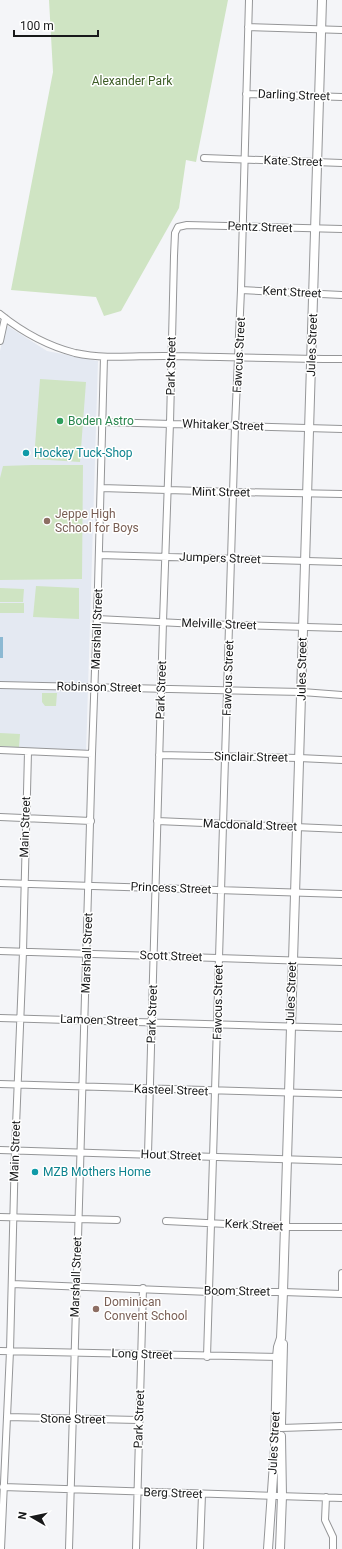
<svg xmlns="http://www.w3.org/2000/svg" width="342" height="1549" font-family="Roboto,sans-serif">
  <rect width="100%" height="100%" fill="#f4f5f8"/>
  <path fill="#e4e9f2" d="M6 325 47 351 98 361 86 754 0 752V351Z"/>
  <path fill="#cfe4c3" d="M49 0H228L196 162 186 160 179 208 121 311 104 316 96 297 11 290 53 72Z
    M40 379 86 382 80 462 34 459Z
    M32 465H83L82 579 0 580V478L3 466Z
    M36 586 79 588V619L33 617Z
    M0 588 24 589 23 602H0Z
    M0 603H24V613H0Z
    M42 693H57L56 706H45L42 702Z
    M0 733 20 734 19 747 0 746Z"/>
  <path fill="#8cb9d3" d="M0 637H3V658H0Z"/>
  <g fill="none" stroke-linecap="round" stroke-linejoin="round">
    <defs>
      <path id="minor" d="M248 27 342 30
        M246 94 342 97
        M204 158 342 163
        M241 290 342 295
        M0 314C21 331 48 346 75 353 107 360 140 355 172 356 229 357 285 359 342 359
        M0 341 5 318
        M103 422 342 429
        M101 488 234 492 342 494
        M99 555 342 562
        M97 619 198 624 342 628
        M0 685 302 692 342 695
        M0 750 92 754
        M159 755 299 758 342 760
        M0 817 91 821
        M157 821 342 829
        M0 883 342 894
        M0 951 342 962
        M0 1018 342 1028
        M0 1084 342 1094
        M0 1150 342 1161
        M148 1154 163 622 170 423 174 256 175 233 178 227 187 225 342 229
        M0 1217 117 1220
        M166 1221 284 1227H342
        M12 1284 210 1292H283L342 1294
        M342 1294V1273
        M0 1351 280 1357
        M207 1357 235 426 241 290 249 0
        M7 1417 138 1420
        M281 1428 342 1426
        M3 1487 342 1498
        M326 1497 325 1520 333 1537V1549
        M1 1549 10 1351 15 1151 23 952 28 752
        M69 1549 92 754 98 586 104 357
        M136 1549 143 1288
        M200 1549 202 1494"/>
      <path id="secondary" d="M281 1425 283 1344
        M268 1549 275 1448 277 1357 278 1347 281 1338 283 1292 322 0
        M280 1549 282 1496 281 1436"/>
    </defs>
    <use href="#minor" stroke="#959698" stroke-width="8"/>
    <use href="#secondary" stroke="#959698" stroke-width="10"/>
    <use href="#minor" stroke="#fff" stroke-width="6"/>
    <use href="#secondary" stroke="#fff" stroke-width="8"/>
  </g>
  <circle fill="#2e9e5b" stroke="#fff" stroke-width="1.5" cx="60" cy="421" r="4"/>
  <g fill="#0f9aa8" stroke="#fff" stroke-width="1.5">
    <circle cx="26" cy="453" r="4"/>
    <circle cx="35" cy="1172" r="4"/>
  </g>
  <g fill="#8d6e63" stroke="#fff" stroke-width="1.5">
    <circle cx="47" cy="521" r="4"/>
    <circle cx="96" cy="1309" r="4"/>
  </g>
  <g text-anchor="middle" dominant-baseline="central" stroke-width="3" stroke-linejoin="round" paint-order="stroke">
    <g font-size="12" fill="#3c5c25" stroke="#fff">
      <text x="132" y="81">Alexander Park</text>
    </g>
    <g font-size="12" fill="#18191a" stroke="#fff">
      <text transform="translate(294 95) rotate(2)">Darling Street</text>
      <text transform="translate(293 161) rotate(2)">Kate Street</text>
      <text transform="translate(260 227) rotate(2)">Pentz Street</text>
      <text transform="translate(292 292) rotate(3)">Kent Street</text>
      <text transform="translate(312 345) rotate(-88)">Jules Street</text>
      <text transform="translate(239 355) rotate(-87)">Fawcus Street</text>
      <text transform="translate(171 366) rotate(-89)">Park Street</text>
      <text transform="translate(223 425) rotate(2)">Whitaker Street</text>
      <text transform="translate(221 492) rotate(1)">Mint Street</text>
      <text transform="translate(220 558) rotate(2)">Jumpers Street</text>
      <text transform="translate(219 624) rotate(2)">Melville Street</text>
      <text transform="translate(97 629) rotate(-88)">Marshall Street</text>
      <text transform="translate(302 669) rotate(-89)">Jules Street</text>
      <text transform="translate(228 678) rotate(-88)">Fawcus Street</text>
      <text transform="translate(99 687) rotate(1)">Robinson Street</text>
      <text transform="translate(161 690) rotate(-88)">Park Street</text>
      <text transform="translate(251 757) rotate(1)">Sinclair Street</text>
      <text transform="translate(250 825) rotate(2)">Macdonald Street</text>
      <text transform="translate(25 827) rotate(-88)">Main Street</text>
      <text transform="translate(171 888) rotate(2)">Princess Street</text>
      <text transform="translate(87 953) rotate(-88)">Marshall Street</text>
      <text transform="translate(171 956) rotate(2)">Scott Street</text>
      <text transform="translate(291 993) rotate(-88)">Jules Street</text>
      <text transform="translate(218 1002) rotate(-89)">Fawcus Street</text>
      <text transform="translate(152 1014) rotate(-88)">Park Street</text>
      <text transform="translate(99 1020) rotate(2)">Lamoen Street</text>
      <text transform="translate(171 1090) rotate(2)">Kasteel Street</text>
      <text transform="translate(15 1151) rotate(-88)">Main Street</text>
      <text transform="translate(171 1155) rotate(2)">Hout Street</text>
      <text transform="translate(254 1225) rotate(3)">Kerk Street</text>
      <text transform="translate(76 1277) rotate(-88)">Marshall Street</text>
      <text transform="translate(237 1291) rotate(1)">Boom Street</text>
      <text transform="translate(142 1354) rotate(2)">Long Street</text>
      <text transform="translate(73 1419) rotate(1)">Stone Street</text>
      <text transform="translate(139 1419) rotate(-88)">Park Street</text>
      <text transform="translate(274 1443) rotate(-87)">Jules Street</text>
      <text transform="translate(173 1493) rotate(2)">Berg Street</text>
    </g>
    <g font-size="12" fill="#27864d" stroke="#fff" text-anchor="start">
      <text x="68" y="421">Boden Astro</text>
    </g>
    <g font-size="12" fill="#0d838f" stroke="#fff" text-anchor="start">
      <text x="34" y="453">Hockey Tuck-Shop</text>
      <text x="43" y="1172">MZB Mothers Home</text>
    </g>
    <g font-size="12" fill="#785e54" stroke="#fff" text-anchor="start">
      <text x="55" y="514">Jeppe High<tspan x="55" dy="14">School for Boys</tspan></text>
      <text x="104" y="1302">Dominican<tspan x="104" dy="14">Convent School</tspan></text>
    </g>
  </g>
  <g transform="translate(32 1517) rotate(279)" stroke="#ffffff" stroke-width="3" paint-order="stroke">
  <path d="M0-3L7 15L0 10L-7 15Z" fill="#18191a"/>
  <text y="-6" font-size="11" font-weight="bold" text-anchor="middle" fill="#18191a">N</text>
  </g>
  <path d="M14 30v6h84v-6" fill="none" stroke="#18191a" stroke-width="2"/>
  <text x="20" y="30" font-size="12" fill="#18191a" stroke="#ffffff" stroke-width="3" paint-order="stroke">100 m</text>
</svg>
